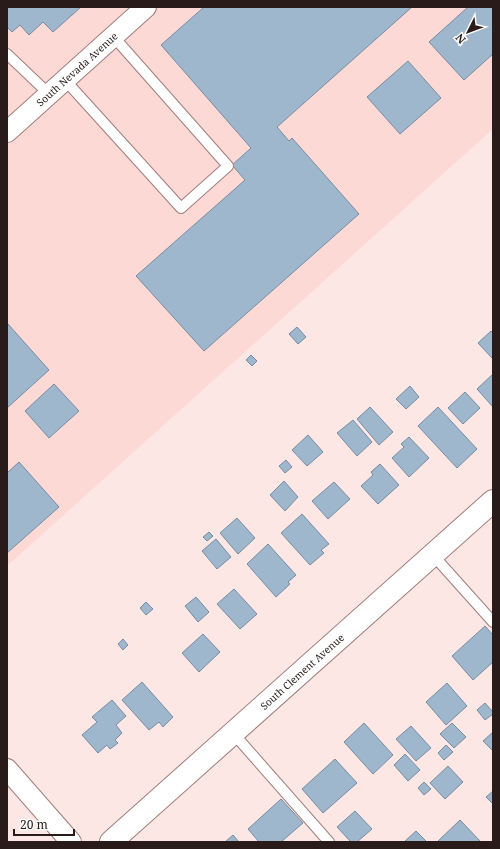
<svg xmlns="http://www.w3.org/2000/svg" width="500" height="849" font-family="'Noto Serif',serif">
  <rect width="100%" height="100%" fill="#fde7e4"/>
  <path fill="#fdd9d5" d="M7 7H493V129L7 566Z"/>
  <path fill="#9fb7cd" stroke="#768ca2" d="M7 7H81L53 32 43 22 29 35 20 25 12 32 7 27Z
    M204 7H412L277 127 289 141 292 138 359 214 204 351 136 276 245 180 232 165 251 148 161 45Z
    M468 7H493V54L464 80 429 42Z
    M408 61 441 98 400 134 367 97Z
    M7 323 49 370 7 408Z
    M297 327 306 337 298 344 289 334Z
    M491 331 493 333V359L478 343Z
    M251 355 257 361 252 366 246 360Z
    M493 374V407L477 389Z
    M54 384 79 411 49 438 25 411Z
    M410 386 419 397 406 409 396 399Z
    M465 392 480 408 463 424 448 408Z
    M370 407 393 432 379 445 357 419Z
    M438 407 477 449 457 468 418 426Z
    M353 420 372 442 357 456 337 433Z
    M308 435 323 452 307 466 292 450Z
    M409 437 429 458 409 477 392 458 404 447 401 444Z
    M286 460 292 467 285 473 279 466Z
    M19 462 59 507 7 553V473Z
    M380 464 399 485 378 504 361 486 373 475 371 472Z
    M284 481 298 497 285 511 270 495Z
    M334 482 350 499 328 519 312 501Z
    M302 514 329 544 321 550 324 553 310 565 281 533Z
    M237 518 255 538 238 554 220 533Z
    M209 532 213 536 207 541 203 537Z
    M216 539 231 557 217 569 202 551Z
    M268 544 296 575 288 582 290 584 276 597 247 564Z
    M234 589 257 614 240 629 217 604Z
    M196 597 209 612 198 622 185 606Z
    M146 602 153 609 146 615 140 608Z
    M485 626 493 635V662L473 680 452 656Z
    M203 634 220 652 199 672 182 653Z
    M123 639 128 645 123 650 118 644Z
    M142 682 173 717 163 727 159 722 149 730 122 700Z
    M447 683 467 706 446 725 426 702Z
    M112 700 126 716 116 725 122 733 115 740 118 743 110 749 107 745 98 753 82 735 97 722 92 717Z
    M485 703 493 712V714L485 720 477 710Z
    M364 723 393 755 373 774 344 742Z
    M452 723 466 737 454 748 440 734Z
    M411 726 431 748 416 761 396 739Z
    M493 732V751L483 741Z
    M446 745 453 752 444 760 438 753Z
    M405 754 420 770 408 781 394 765Z
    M335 759 357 783 323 813 302 789Z
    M448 766 463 782 445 799 430 783Z
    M424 782 431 789 424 795 418 788Z
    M493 791V804L486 797Z
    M281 799 303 823 281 842H259L248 829Z
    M355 811 372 829 357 842H351L337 827Z
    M460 820 481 842H437Z
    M416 831 427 842H404Z
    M233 835 239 842H225Z"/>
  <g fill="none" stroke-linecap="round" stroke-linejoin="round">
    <defs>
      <path id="lane" d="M7 54 49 94
        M65 80 181 208 228 166 113 36
        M433 555 493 622
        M233 733 329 842"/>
      <g id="street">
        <path id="s1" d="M7 132 146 7"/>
        <path d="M7 769 71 842"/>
      </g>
      <g id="secondary">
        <path id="s2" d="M111 842 493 501"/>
      </g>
    </defs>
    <use href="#lane" stroke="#9f7e7b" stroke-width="12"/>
    <use href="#street" stroke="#9f7e7b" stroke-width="22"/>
    <use href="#secondary" stroke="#9f7e7b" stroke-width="24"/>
    <use href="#lane" stroke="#fff" stroke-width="10"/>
    <use href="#street" stroke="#fff" stroke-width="20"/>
    <use href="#secondary" stroke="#fff" stroke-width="22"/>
  </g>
  <g text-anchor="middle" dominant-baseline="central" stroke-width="3" stroke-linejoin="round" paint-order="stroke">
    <g font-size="10" fill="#281b1a" stroke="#fafafa">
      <text stroke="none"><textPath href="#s1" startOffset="94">South Nevada Avenue</textPath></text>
      <text stroke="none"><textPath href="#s2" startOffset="256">South Clement Avenue</textPath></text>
    </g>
  </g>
  <rect width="500" height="849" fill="none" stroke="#281b1a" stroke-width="16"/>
  <g transform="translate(468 32) rotate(228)" stroke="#fafafa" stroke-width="3" paint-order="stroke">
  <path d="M0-3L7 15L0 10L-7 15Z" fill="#281b1a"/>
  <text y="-6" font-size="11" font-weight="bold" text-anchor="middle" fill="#281b1a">N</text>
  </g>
  <path d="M14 829v6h60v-6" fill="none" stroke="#281b1a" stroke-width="2"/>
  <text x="20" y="829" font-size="12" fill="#281b1a" stroke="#fafafa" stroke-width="3" paint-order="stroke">20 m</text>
</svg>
